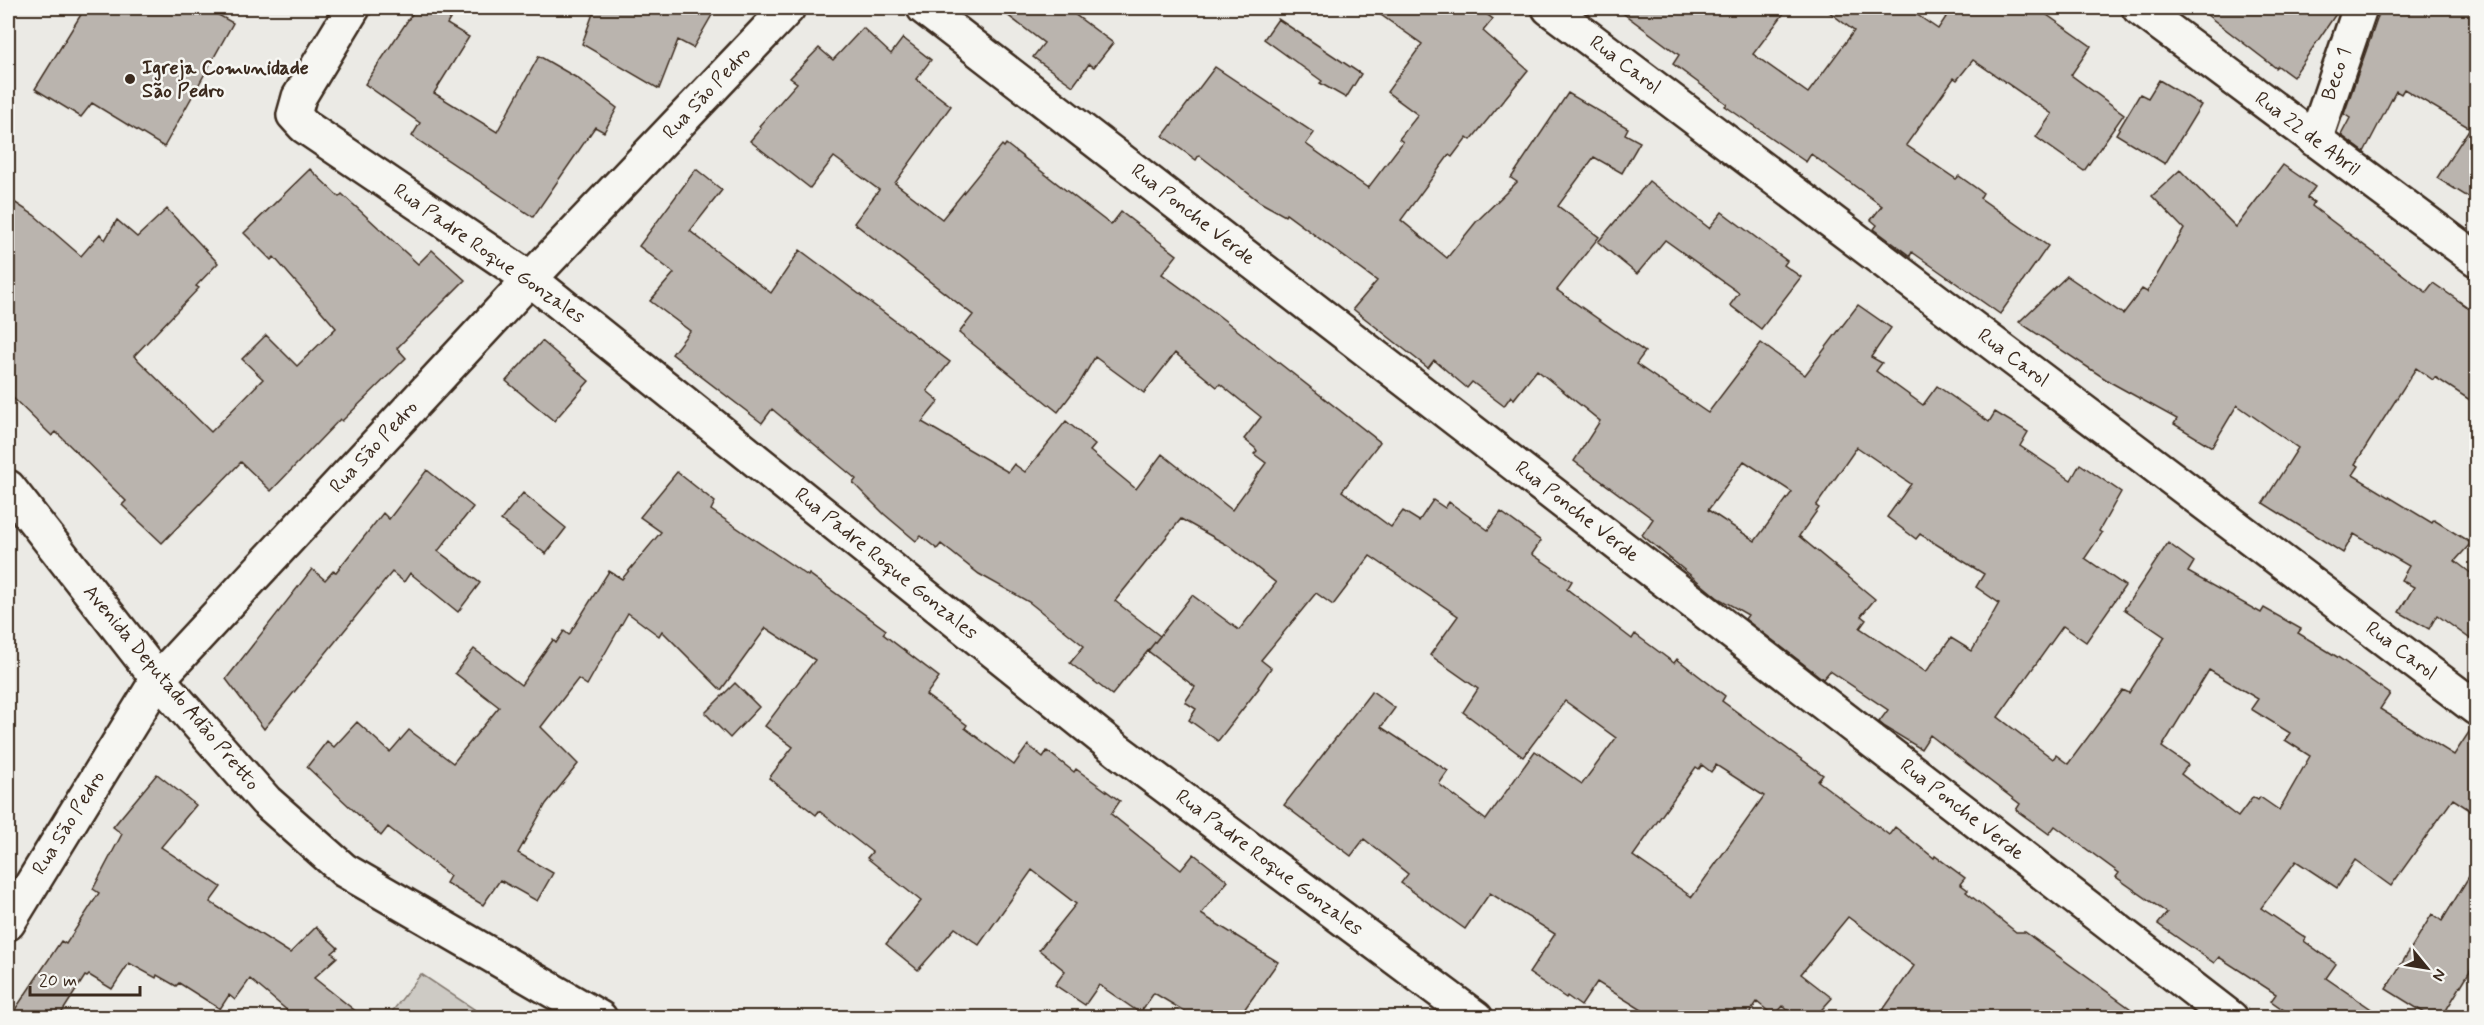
<svg xmlns="http://www.w3.org/2000/svg" width="2484" height="1025" font-family="Mynerve,sans-serif">
  <rect width="100%" height="100%" fill="#ebeae5"/>
  <filter id="ink" filterUnits="userSpaceOnUse"><feTurbulence type="fractalNoise" baseFrequency=".0167" numOctaves="2"/><feDisplacementMap in="SourceGraphic" scale="12" xChannelSelector="R" yChannelSelector="G"/><feConvolveMatrix kernelMatrix="1 2 1 2 8 2 1 2 1" color-interpolation-filters="sRGB"/></filter>
  <g filter="url(#ink)">
    <path fill="#cdcac4" stroke="#847a71" stroke-width="1.5" d="M421 974 486 1017H388Z"/>
    <path fill="#bab4ae" stroke="#3b2a1e" stroke-width="1.5" fill-rule="evenodd" d="M85 8H206L233 23 164 147 92 103 81 117 35 89Z
      M416 8H457L447 24 469 37 434 93 497 132 539 56 577 78 617 108 604 132 595 127 533 217 412 136 420 123 365 84Z
      M595 8H716L693 48 678 40 659 89 582 44Z
      M998 8H1066L1113 43 1094 67 1089 64 1073 86 1033 57 1044 43Z
      M1371 8H1478L1493 19 1483 31 1528 70 1471 140 1467 137 1452 157 1449 155 1401 220 1447 258 1476 222 1517 182 1511 178 1568 93 1628 128 1625 134 1640 142 1622 173 1594 157 1558 206 1599 237 1557 290 1645 352 1636 364 1708 413 1761 343 1805 375 1858 305 1891 328 1871 357 1882 363 1876 371 1923 405 1937 386 1989 422 1995 412 2028 432 2020 446 2071 480 2080 464 2121 492 2099 531 2102 533 2085 558 2125 586 2086 642 2063 626 1998 717 2053 759 2056 755 2068 764 2123 690 2129 693 2165 637 2124 609 2168 543 2194 562 2188 572 2261 613 2264 608 2301 629 2298 633 2339 658 2390 694 2380 709 2454 755 2473 726H2476V814L2453 799 2391 886 2355 860 2337 888 2296 861 2261 908 2306 938 2304 941 2336 964 2326 978 2383 1017H2294L2271 1001 2276 994 2219 957 2214 963 2158 924 2167 913 2116 877 2119 873 2055 826 2049 834 2016 810 2020 804 1930 735 1921 749 1885 727 1879 722 1888 710 1830 671 1823 679 1745 619 1748 615 1718 598 1642 535 1653 519 1574 461 1600 421 1537 370 1514 399 1511 396 1504 406 1472 382 1467 388 1434 360 1428 368 1353 309 1377 281 1286 214 1285 216 1260 202 1199 155 1196 160 1163 136 1215 67 1314 133 1306 144 1368 188 1403 142 1399 139 1418 115 1387 92 1422 44ZM1857 447 1911 484 1887 517 1916 539 1920 534 1984 574 1976 587 1999 603 1972 651 1951 638 1926 672 1860 628 1866 620 1861 616 1875 599 1799 536 1819 508 1816 506ZM1744 461 1792 492 1755 541 1708 510ZM2209 670 2258 699 2251 709 2290 733 2285 740 2310 756 2279 810 2260 797 2258 800 2253 797 2238 817 2181 774 2188 765 2162 747Z
      M1616 8H1788L1753 54 1808 93 1854 31 1824 8H1907L1938 29 1952 8H2037L2091 46 2071 75 2124 114 2084 171 2036 137 2052 114 1973 60 1957 80 1954 78 1906 145 1956 179 1959 176 1983 193 1980 198 2048 246 2000 314 1912 252 1910 256 1874 229 1877 225 1871 220 1882 206 1811 154 1806 162 1725 106 1727 104 1673 64 1679 55Z
      M2198 8H2340L2293 77 2278 66 2276 68Z
      M2381 8H2476V202L2437 178 2470 128 2404 89 2401 94 2396 91 2364 152 2341 135 2350 118 2344 114Z
      M1278 19 1361 74 1346 98 1320 83 1322 81 1264 39Z
      M863 28 891 54 903 38 931 60 916 79 951 106 895 183 942 219 1002 145 1004 147 1006 144 1111 225 1121 212 1177 255 1162 274 1214 312 1380 442 1342 491 1391 527 1403 511 1419 521 1433 500 1445 508 1449 502 1488 530 1501 512 1541 541 1532 554 1572 581 1567 589 1632 639 1635 634 1674 663 1677 659 1725 696 1722 701 1823 775 1818 781 1889 835 1895 827 1934 858 1935 856 1965 878 1960 884 1968 890 1966 892 2016 932H2025L2142 1017H1878L1914 966 1848 917 1801 974 1832 998 1815 1017H1795L1783 1006 1774 1016 1757 1002 1747 1017H1653L1597 982 1581 1006 1567 996 1566 998 1529 973 1555 934 1490 893 1465 929 1401 883 1408 874 1364 839 1351 856 1284 805 1372 691 1395 708 1381 727 1448 771 1439 784 1486 820 1535 751 1582 784 1616 738 1565 701 1523 757 1463 712 1478 689 1430 655 1458 616 1370 556 1333 605 1316 593 1261 660 1271 668 1258 687 1259 688 1218 741 1189 720 1196 709 1185 702 1195 687 1148 651 1192 595 1239 630 1276 583 1229 546 1181 519 1115 601 1160 636 1112 695 1070 663 1084 646 1029 602 979 574 941 544 937 549 921 536 916 541 884 514 853 483 856 479 772 409 762 423 672 354 690 331 650 301 674 273 639 246 696 169 722 190 690 231 725 258 771 293 800 250 950 362 927 391 939 401 922 422 1008 472 1014 464 1025 472 1066 421 1095 445 1090 451 1136 489 1162 454 1232 510 1266 463 1254 454 1257 451 1255 448 1244 439 1261 417 1220 384 1217 387 1175 353 1144 393 1095 357 1079 384 1058 412 959 333 973 315 854 223 879 190 834 157 810 188 750 141 761 128 759 126 797 83 790 78 819 48 833 60ZM1702 765 1711 772 1716 765 1764 796 1692 897 1633 856 1696 767 1699 769Z
      M2159 80 2201 105 2165 164 2116 134 2140 94 2148 98Z
      M2283 165 2315 187 2307 198 2314 202 2312 206 2426 292 2433 283 2476 313V404L2435 377 2433 380 2416 368 2355 464 2359 466 2353 475 2432 523 2434 520 2471 543 2455 561 2476 577V643L2437 615 2429 629 2399 612 2414 587 2401 580 2409 566 2354 534 2343 553 2263 503 2298 448 2237 405 2212 447 2174 424 2177 419 2110 382 2019 322 2067 276 2123 314 2142 289 2147 292 2184 229 2152 196 2180 170 2236 227Z
      M310 169 339 197 342 194 418 264 432 250 465 280 397 348 406 358 342 421 340 419 271 491 241 462 162 543 122 505 126 501 56 432 52 436 8 393V198L34 215 81 256 100 234 105 240 117 220 137 237 167 209 218 263 196 286 199 288 134 356 211 432 263 379 242 359 266 335 297 366 336 328 274 257 271 260 244 233Z
      M1649 181 1709 228 1722 212 1787 261 1784 265 1801 277 1761 329 1730 305 1739 293 1665 240 1637 274 1598 242Z
      M542 341 589 381 554 421 506 381Z
      M427 470 473 507 438 551 480 583 458 612 410 573 404 582 392 572 264 729 226 679 312 569 325 580 333 571 336 572 383 513 389 519Z
      M677 472 715 502 711 510 808 576 809 574 886 630 883 634 939 677 926 695 967 725 965 728 1014 765 1028 745 1043 757 1047 751 1074 772 1076 769 1120 801 1111 814 1181 870 1194 854 1228 881 1201 914 1278 962 1239 1017H1194L1154 993 1140 1013 1099 985 1085 1005 1055 985 1065 971 1039 950 1076 904 1032 870 979 945 955 928 918 970 886 944 921 901 867 858 872 852 819 811 816 815 769 778 793 747 765 726 815 660 766 628 721 690 662 631 659 636 628 613 587 685 578 679 541 727 578 764 546 804 518 853 553 873 537 901 500 880 483 905 446 883 450 876 388 827 381 836 307 767 327 741 334 747 357 722 390 752 409 730 453 763 499 707 455 673 474 649 521 685 553 640 556 643 564 631 569 635 609 571 622 579 661 532 640 517Z
      M523 493 566 528 546 554 501 520Z
      M735 683 759 707 730 738 705 713Z
      M157 774 196 805 161 847 221 887 210 902 290 953 316 927 338 948 332 953 337 957 314 978 363 1017H295L250 979 235 1000 229 995 220 1009 179 983 176 986 157 975 156 978 129 963 112 989 89 975 87 977 85 976 59 1017H10L61 941 66 944 99 893 93 889 122 834 113 827Z
      M2476 865V961L2442 1017H2431L2386 989 2432 914 2442 921Z"/>
    <g fill="none" stroke-linecap="round" stroke-linejoin="round">
      <defs>
        <path id="minor" d="M353 8 299 97 294 115 304 126 530 279 1117 750 1476 1018
          M924 8 2231 1018
          M1549 8 2476 708
          M2139 8 2476 259
          M2315 140 2360 8
          M8 923 158 679"/>
        <path id="tertiary" d="M8 487 158 679 266 801 344 870 600 1018
          M158 679 530 279 788 8"/>
      </defs>
      <use href="#minor" stroke="#3b2a1e" stroke-width="38"/>
      <use href="#tertiary" stroke="#3b2a1e" stroke-width="38"/>
      <use href="#minor" stroke="#f6f6f2" stroke-width="33"/>
      <use href="#tertiary" stroke="#f6f6f2" stroke-width="33"/>
    </g>
  </g>
  <circle fill="#3b2a1e" stroke="#f6f6f2" stroke-width="2" cx="130" cy="79" r="6"/>
  <g text-anchor="middle" dominant-baseline="central" stroke-width="5" stroke-linejoin="round" paint-order="stroke">
    <g font-size="20" fill="#3b2a1e" stroke="#f6f6f2">
      <text transform="translate(1625 65) rotate(37)">Rua Carol</text>
      <text transform="translate(2337 74) rotate(-71)">Beco 1</text>
      <text transform="translate(707 93) rotate(-47)">Rua São Pedro</text>
      <text transform="translate(2307 134) rotate(37)">Rua 22 de Abril</text>
      <text transform="translate(1193 215) rotate(38)">Rua Ponche Verde</text>
      <text transform="translate(489 254) rotate(35)">Rua Padre Roque Gonzales</text>
      <text transform="translate(2013 358) rotate(37)">Rua Carol</text>
      <text transform="translate(374 447) rotate(-47)">Rua São Pedro</text>
      <text transform="translate(1577 512) rotate(38)">Rua Ponche Verde</text>
      <text transform="translate(886 564) rotate(39)">Rua Padre Roque Gonzales</text>
      <text transform="translate(2401 651) rotate(37)">Rua Carol</text>
      <text transform="translate(171 688) rotate(50)">Avenida Deputado Adão Pretto</text>
      <text transform="translate(1962 810) rotate(38)">Rua Ponche Verde</text>
      <text transform="translate(69 823) rotate(-58)">Rua São Pedro</text>
      <text transform="translate(1269 863) rotate(37)">Rua Padre Roque Gonzales</text>
    </g>
    <g font-size="20" font-weight="bold" fill="#3b2a1e" stroke="#f6f6f2" text-anchor="start">
      <text x="142" y="68">Igreja Comunidade<tspan x="142" dy="23">São Pedro</tspan></text>
    </g>
  </g>
  <rect width="2484" height="1025" fill="none" stroke="#f6f6f2" stroke-width="30"/>
  <rect x="15" y="15" width="2454" height="995" fill="none" stroke="#3b2a1e" stroke-width="2" filter="url(#ink)"/>
  <g transform="translate(2427 968) rotate(120)" stroke="#f6f6f2" stroke-width="4.5" paint-order="stroke">
  <path d="M0-4.5L10 22L0 15L-10 22Z" fill="#3b2a1e"/>
  <text y="-9" font-size="16" font-weight="bold" text-anchor="middle" fill="#3b2a1e">N</text>
  </g>
  <path d="M30 986v9h110v-9" fill="none" stroke="#3b2a1e" stroke-width="3"/>
  <text x="39" y="986" font-size="18" fill="#3b2a1e" stroke="#f6f6f2" stroke-width="4.5" paint-order="stroke">20 m</text>
</svg>
